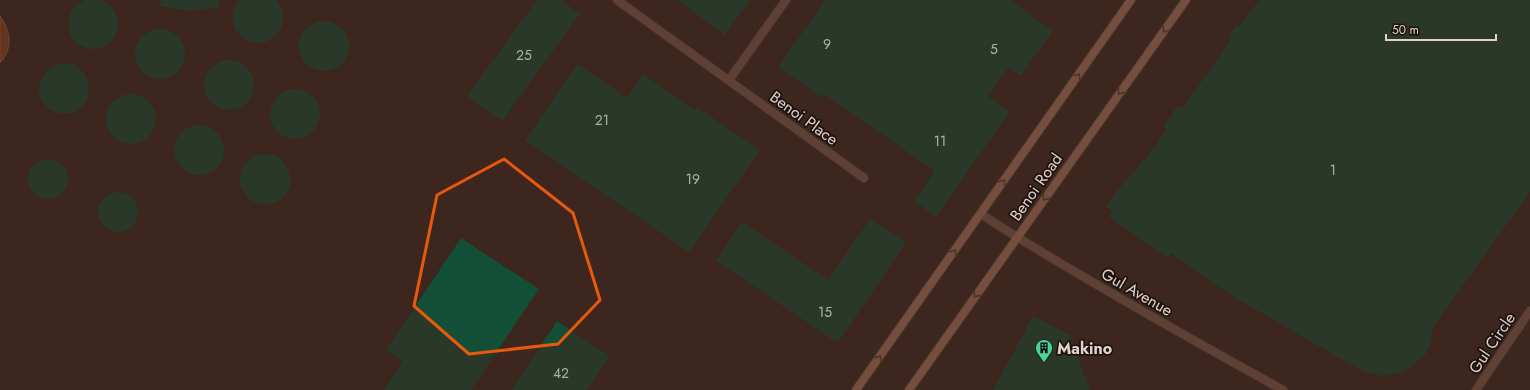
<svg xmlns="http://www.w3.org/2000/svg" width="1530" height="390" font-family="Jost,sans-serif">
  <rect width="100%" height="100%" fill="#3d261d"/>
  <path fill="#974522" stroke="#ad6f55" d="M0 16C11 31 13 49 0 63Z"/>
  <path fill="#134e37" d="M68 24a25 25 0 1 1 50 0a25 25 0 1 1-50 0Z
    M161 0H218L219 7 189 11 160 6Z
    M240 0H277L282 9 283 17 282 25 279 32 273 38 265 42 257 43 249 41 242 37 236 31 233 23V14L235 6Z
    M537 0H561L580 14 502 121 467 96Z
    M677 0H750L725 35Z
    M825 0H1010L1053 31 1020 76 1009 67 988 96 1010 111 936 217 914 201 935 171 824 94 821 97 778 67Z
    M1259 0H1530V192L1433 327 1431 343 1425 355 1411 367 1400 373 1383 376 1368 373 1355 367 1229 294 1171 253 1167 258 1109 217 1113 211 1106 207 1116 192 1154 148 1167 129 1163 127 1178 105 1183 108 1231 39 1228 37 1236 25 1239 27Z
    M299 46a25 25 0 1 1 50 0a25 25 0 1 1-50 0Z
    M135 54a25 25 0 1 1 50 0a25 25 0 1 1-50 0Z
    M204 85a25 25 0 1 1 50 0a25 25 0 1 1-50 0Z
    M62 63 74 64 84 73 88 80 89 88 88 96 85 103 79 109 72 113 63 114 56 112 48 108 43 102 39 94V85L42 77 47 70 54 65Z
    M578 64 627 98 643 74 694 110 697 107 760 150 689 252 525 140Z
    M270 114a25 25 0 1 1 50 0a25 25 0 1 1-50 0Z
    M106 119a25 25 0 1 1 50 0a25 25 0 1 1-50 0Z
    M174 150a25 25 0 1 1 50 0a25 25 0 1 1-50 0Z
    M263 154 276 155 285 163 289 171 290 178V187L286 194 280 200 273 203 265 205 257 203 249 199 244 192 240 184V176L243 167 248 161 255 156Z
    M28 179a20 20 0 1 1 40 0a20 20 0 1 1-40 0Z
    M98 212a20 20 0 1 1 40 0a20 20 0 1 1-40 0Z
    M870 219 906 242 838 343 716 261 742 222 828 280Z
    M461 238 539 289 471 390H384L403 362 386 350Z
    M1033 316 1070 335 1090 390H993Z
    M557 321 610 356 587 390H512Z"/>
  <g fill="none" stroke-linecap="round" stroke-linejoin="round">
    <defs>
      <path id="minor" d="M617 0 864 178
        M729 80 786 0
        M981 214C1023 242 1067 267 1111 293 1168 326 1225 358 1283 390
        M1476 390 1530 311"/>
      <path id="secondary" d="M856 390 1131 0
        M909 390 1186 0"/>
    </defs>
    <use href="#minor" stroke="#574139" stroke-width="10"/>
    <use href="#secondary" stroke="#574139" stroke-width="10"/>
    <use href="#minor" stroke="#876153" stroke-width="8"/>
    <use href="#secondary" stroke="#b97e67" stroke-width="8"/>
  </g>
  <defs><path id="oneway-chevron" d="M-2-3.5L2.5 0L-2 3.5" fill="none" stroke-width="1.6" stroke-linecap="round" stroke-linejoin="round"/></defs>
  <g stroke="#634336">
    <use href="#oneway-chevron" transform="translate(1165 30) rotate(126)"/>
    <use href="#oneway-chevron" transform="translate(1078 76) rotate(-55)"/>
    <use href="#oneway-chevron" transform="translate(1120 92) rotate(125)"/>
    <use href="#oneway-chevron" transform="translate(1003 182) rotate(-55)"/>
    <use href="#oneway-chevron" transform="translate(1045 198) rotate(125)"/>
    <use href="#oneway-chevron" transform="translate(954 252) rotate(-55)"/>
    <use href="#oneway-chevron" transform="translate(976 295) rotate(125)"/>
    <use href="#oneway-chevron" transform="translate(879 358) rotate(-55)"/>
  </g>
  <path d="M0 0H1530V390H0ZM504 159 573 213 600 300 558 344 469 354 414 306 437 195Z" fill="#3d261d" fill-opacity=".55" fill-rule="evenodd"/>
  <path fill="none" stroke="#e8590c" stroke-width="3" stroke-linejoin="round" d="M504 159 573 213 600 300 558 344 469 354 414 306 437 195Z"/>
  <defs>
    <symbol id="building-pin" viewBox="-11 -11 22 30"><path d="M0 17L-7.5 6A9.5 9.5 0 1 1 7.5 6Z" fill="#4ad49c" stroke="#1d120e"/><path d="M-4-6H4V6H1V3H-1V6H-4ZM-2.5-4.3h1.7v1.8h-1.7ZM.8-4.3h1.7v1.8H.8ZM-2.5-1h1.7V.8h-1.7ZM.8-1h1.7V.8H.8Z" fill="#111"/></symbol>
  </defs>
  <g fill-rule="evenodd">
    <use href="#building-pin" x="1034" y="338" width="20" height="27"/>
  </g>
  <g text-anchor="middle" dominant-baseline="central" stroke-width="3.5" stroke-linejoin="round" paint-order="stroke">
    <g font-size="14" fill="#aeb0a6">
      <text x="827" y="44">9</text>
      <text x="994" y="49">5</text>
      <text x="524" y="55">25</text>
      <text x="602" y="120">21</text>
      <text x="940" y="141">11</text>
      <text x="1333" y="170">1</text>
      <text x="693" y="179">19</text>
      <text x="825" y="312">15</text>
      <text x="561" y="373">42</text>
    </g>
    <g font-size="16" fill="#e1d1cb" stroke="#1d120e">
      <text transform="translate(804 118) rotate(36)">Benoi Place</text>
      <text transform="translate(1036 187) rotate(-55)">Benoi Road</text>
      <text transform="translate(1137 292) rotate(30)">Gul Avenue</text>
      <text transform="translate(1492 343) rotate(-56)">Gul Circle</text>
    </g>
    <g font-size="16" font-weight="bold" fill="#e1d1cb" stroke="#1d120e" text-anchor="start">
      <text x="1057" y="348">Makino</text>
    </g>
  </g>
  <path d="M1386 34v6h110v-6" fill="none" stroke="#e1d1cb" stroke-width="2"/>
  <text x="1392" y="34" font-size="12" fill="#e1d1cb" stroke="#1d120e" stroke-width="3" paint-order="stroke">50 m</text>
</svg>
